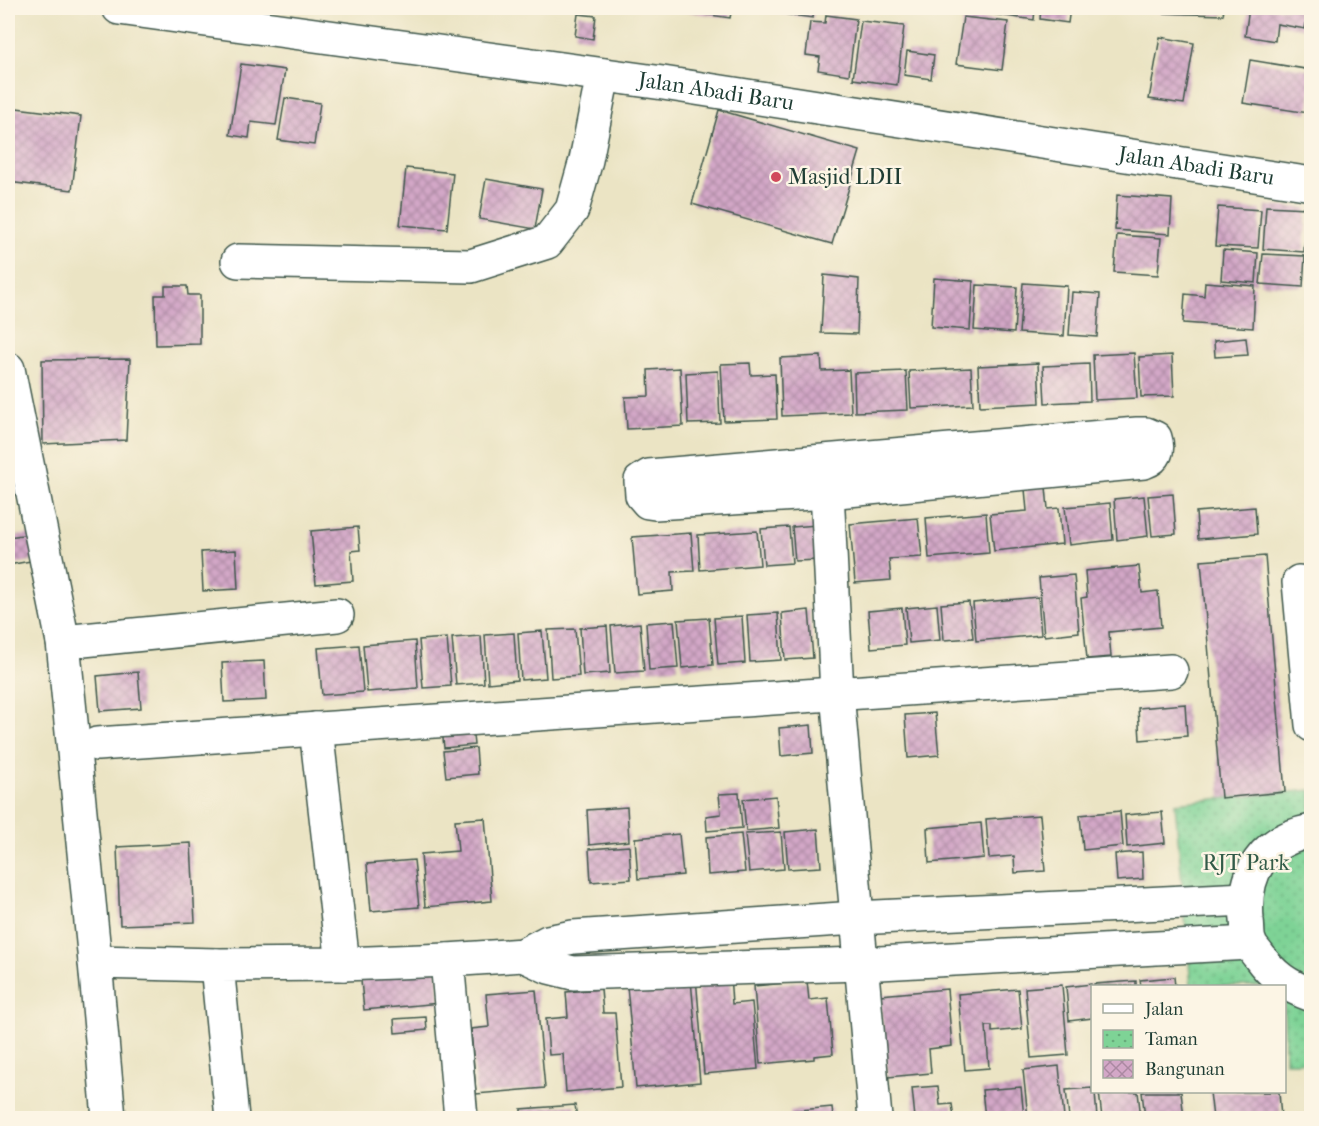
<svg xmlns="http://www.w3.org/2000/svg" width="1319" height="1126" font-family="'IM FELL French Canon',serif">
  <defs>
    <pattern id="park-dots" width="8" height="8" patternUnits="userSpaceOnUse" patternTransform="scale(1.5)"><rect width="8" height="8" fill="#7ed396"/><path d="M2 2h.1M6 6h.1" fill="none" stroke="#67ac7b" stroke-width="1.8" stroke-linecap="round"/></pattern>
    <pattern id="building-cross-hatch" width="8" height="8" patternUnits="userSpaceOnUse" patternTransform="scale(1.5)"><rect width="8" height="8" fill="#d3a7c7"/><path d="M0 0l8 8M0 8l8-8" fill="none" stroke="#ab89a2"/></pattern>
  </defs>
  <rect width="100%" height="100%" fill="#fcf5e5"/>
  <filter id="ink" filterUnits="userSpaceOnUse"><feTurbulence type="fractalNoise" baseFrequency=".0167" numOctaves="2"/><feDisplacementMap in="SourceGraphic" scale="12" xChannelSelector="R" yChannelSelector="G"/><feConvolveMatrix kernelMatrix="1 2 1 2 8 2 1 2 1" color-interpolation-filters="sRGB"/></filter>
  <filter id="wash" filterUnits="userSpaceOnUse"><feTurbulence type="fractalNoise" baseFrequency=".008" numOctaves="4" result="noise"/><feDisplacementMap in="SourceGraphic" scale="24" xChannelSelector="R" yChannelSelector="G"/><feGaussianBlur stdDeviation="1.35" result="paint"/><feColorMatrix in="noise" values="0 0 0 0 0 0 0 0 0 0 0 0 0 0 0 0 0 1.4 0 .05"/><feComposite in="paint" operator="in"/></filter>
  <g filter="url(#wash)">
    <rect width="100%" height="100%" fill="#ebe4c4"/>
    <path fill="url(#park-dots)" stroke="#4e8865" stroke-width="1.5" d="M1311 790V1062H1285L1284 986H1191L1175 803Z"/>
    <g id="blocks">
      <path fill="url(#building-cross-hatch)" d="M664 8H732L730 18Z
        M755 8H814L813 18 754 10Z
        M987 8H1035L1034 20 986 13Z
        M1041 8H1070L1068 23 1040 19Z
        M1158 8H1224L1223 15 1158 13Z
        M1249 8H1309L1305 29 1277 24 1275 41 1245 36Z
        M578 14 596 16 593 39 575 36Z
        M826 15 856 19 849 75 818 70 820 57 806 55 810 22 825 23Z
        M963 17 1008 22 1002 70 956 64Z
        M861 21 904 26 897 85 853 79Z
        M1160 37 1194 43 1184 104 1149 99Z
        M907 51 934 55 931 79 904 75Z
        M1250 60 1311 70V92L1308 113 1243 103Z
        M241 64 285 70 276 125 251 122 249 138 230 135Z
        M285 98 320 103 314 145 278 140Z
        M8 107 81 116 72 190 8 182Z
        M719 110 860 151 832 244 692 204Z
        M406 168 453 173 447 229 400 225Z
        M486 179 542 189 535 229 479 219Z
        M1117 195 1172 199 1170 234 1115 230Z
        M1266 206 1307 208 1304 252 1263 249Z
        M1218 207 1261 210 1258 248 1215 246Z
        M1117 235 1161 238 1158 275 1114 272Z
        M1223 250 1258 253 1256 283 1221 280Z
        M1263 254 1305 256 1303 287 1260 284Z
        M824 275 859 279 857 334 821 333Z
        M934 278 973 281 970 330 931 327Z
        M1205 282 1255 286 1253 328 1183 323 1185 294 1204 296Z
        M1023 283 1067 286 1064 336 1019 333Z
        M977 285 1017 287 1014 333 974 330Z
        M165 286H187L188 295H200V344L156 345 155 295H165Z
        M1072 292 1100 294 1097 337 1069 335Z
        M1246 338 1248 355 1215 357 1214 341Z
        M1134 353 1137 398 1095 400 1093 355Z
        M1172 355 1174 396 1141 397 1139 357Z
        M821 356 822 371 849 370 851 413 782 416 780 358Z
        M130 359 126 440 43 444 42 360Z
        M750 363 751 375 775 374 777 419 724 421 721 364Z
        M1038 363 1040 403 980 406 978 366Z
        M1089 364 1090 401 1045 403 1043 366Z
        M680 368 683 426 627 429 625 397 649 396 648 370Z
        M971 368 973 405 911 408 909 371Z
        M718 371 720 423 688 424 686 373Z
        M906 371 908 410 855 412 854 373Z
        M1046 487 1048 509 1059 508 1062 544 994 551 990 514 1027 511 1025 489Z
        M1173 494 1176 534 1152 536 1148 496Z
        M1144 496 1148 536 1117 540 1114 499Z
        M1110 503 1113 540 1069 545 1065 507Z
        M1255 507 1257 534 1198 539 1196 512Z
        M986 513 989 553 929 558 926 518Z
        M918 518 922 557 889 559 891 580 855 583 850 524Z
        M817 525 819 560 795 561 792 527Z
        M358 527 360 550 351 551 353 581 316 584 311 531Z
        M789 527 792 563 764 565 761 529Z
        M757 531 760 565 700 570 698 535Z
        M38 533 42 559 8 565V537Z
        M691 533 694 571 672 572 673 591 637 594 632 537Z
        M236 550 238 589 203 591 201 552Z
        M1265 556 1285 792 1221 798 1201 561Z
        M1139 566 1142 593 1158 591 1161 627 1109 632 1111 657 1087 659 1081 598 1087 597 1085 571Z
        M1074 575 1079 632 1044 636 1039 578Z
        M1038 597 1041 635 976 641 973 603Z
        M969 602 973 638 944 640 941 604Z
        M937 605 940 640 909 643 906 608Z
        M902 608 905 645 871 648 868 611Z
        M809 610 813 658 785 660 782 613Z
        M778 613 781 660 750 662 747 615Z
        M742 616 745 663 718 665 714 618Z
        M709 618 713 665 682 668 678 620Z
        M674 621 678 668 649 670 646 623Z
        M640 623 644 671 615 673 611 626Z
        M607 626 610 673 583 675 580 628Z
        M575 629 579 676 551 678 548 630Z
        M542 631 546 678 521 680 518 633Z
        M514 633 517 680 488 683 485 635Z
        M481 636 484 683 456 685 452 638Z
        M447 638 451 686 423 688 419 640Z
        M415 641 418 688 367 692 363 645Z
        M359 645 363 692 322 695 318 648Z
        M264 661 266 700 224 702 222 663Z
        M138 672 141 708 100 711 97 676Z
        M1185 704 1187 736 1140 740 1138 708Z
        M935 713 939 755 908 758 905 715Z
        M811 725 813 753 781 756 779 728Z
        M472 726 474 745 444 748 442 729Z
        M476 748 478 774 446 777 443 751Z
        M739 793 742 828 707 831 706 816 721 814 719 794Z
        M776 796 779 828 746 831 743 799Z
        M627 807 629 841 589 845 587 810Z
        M1120 811 1123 846 1083 850 1080 815Z
        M1162 812 1165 843 1127 847 1125 815Z
        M1040 815 1045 871 1015 873 1014 856 989 858 986 819Z
        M485 818 492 901 425 907 421 854 458 851 455 820Z
        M981 823 984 858 929 863 927 828Z
        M818 829 821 867 788 869 785 832Z
        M781 832 784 869 749 872 745 834Z
        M679 834 683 875 638 879 635 838Z
        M741 834 745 872 708 875 706 837Z
        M191 843 195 922 120 925 117 847Z
        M629 846 631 879 591 882 589 849Z
        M1142 852 1143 879 1117 881 1115 854Z
        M414 860 419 907 371 911 367 864Z
        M437 965 440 1003 364 1010 360 971Z
        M730 974 732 1004 752 1002 758 1069 704 1074 696 977Z
        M1174 977 1175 986H1141L1140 980Z
        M691 980 700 1082 636 1088 627 986Z
        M807 981 809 1000 828 998 833 1054 814 1056V1059L760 1064 754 986Z
        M1136 981V986H1094V984Z
        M1091 984 1092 1018 1069 1021 1066 987Z
        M1062 985 1068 1055 1031 1058 1025 988Z
        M601 989 603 1013H615L621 1087 566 1092 563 1054 549 1055 546 1019 568 1017 566 992Z
        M947 989 952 1046 929 1049 931 1073 888 1077 880 995Z
        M1018 989 1022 1029 992 1032V1026H986L989 1068 965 1070 958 994Z
        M536 990 545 1088 476 1094 471 1029 489 1027 486 994Z
        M426 1017 427 1030 395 1033 394 1019Z
        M1059 1066 1064 1118H1028L1023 1070Z
        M938 1086 940 1105 952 1104 954 1118H915L912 1088Z
        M1021 1087 1024 1118H985L982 1090Z
        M1092 1088V1092H1095L1097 1118H1069L1066 1090Z
        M1099 1092H1138L1141 1118H1102Z
        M1142 1092H1181L1184 1118H1145Z
        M1210 1092H1279L1281 1118H1213Z
        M575 1105 577 1118H521V1109Z
        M832 1107 833 1118H791L790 1111Z"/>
    </g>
  </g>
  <g filter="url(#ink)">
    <use href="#blocks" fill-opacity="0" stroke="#3e564a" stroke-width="1.5"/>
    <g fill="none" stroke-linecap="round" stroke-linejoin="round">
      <defs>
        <g id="minor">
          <path id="s1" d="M119 8 663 83 1312 184"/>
          <path d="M238 261 471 266 547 242 572 210 586 160 603 75"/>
          <path d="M8 369 63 642 95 962 109 1118"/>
          <path d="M1137 434H1146L1155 438C1159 450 1156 458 1144 462L827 492 655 503 648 502 642 495 641 481 649 476Z"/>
          <path d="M826 471 837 693 875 1118"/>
          <path d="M1299 582 1312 725"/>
          <path d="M63 642 337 615"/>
          <path d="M316 729 343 964"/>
          <path d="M97 744 1171 671"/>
          <path d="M1312 831C1263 840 1243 872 1247 920 1248 927 1247 937 1250 943 1251 947 1255 951 1258 955 1273 976 1287 986 1312 995"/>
          <path d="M523 955 549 967 573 973 861 964 1249 943"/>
          <path d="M447 960 461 1118"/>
          <path d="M95 962 217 965"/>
          <path d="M232 1118 217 965 343 964 447 960 523 955 548 942 573 937 856 918 1246 899"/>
        </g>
      </defs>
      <use href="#minor" stroke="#3e564a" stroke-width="36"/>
      <use href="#minor" stroke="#fff" stroke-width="33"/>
    </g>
  </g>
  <circle fill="#d1495b" stroke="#fcf5e5" stroke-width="2" cx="776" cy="177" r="6"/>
  <g text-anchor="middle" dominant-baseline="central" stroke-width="5" stroke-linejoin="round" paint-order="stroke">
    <g font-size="22" fill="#1f3d34" stroke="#fcf5e5">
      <text stroke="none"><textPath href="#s1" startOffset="603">Jalan Abadi Baru</textPath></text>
      <text stroke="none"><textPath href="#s1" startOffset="1089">Jalan Abadi Baru</textPath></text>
    </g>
    <g font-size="22" fill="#1f3d34" stroke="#fcf5e5" text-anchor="start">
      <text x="788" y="177">Masjid LDII</text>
    </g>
    <g font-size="22" fill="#325b48" stroke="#fcf5e5">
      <text x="1246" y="863">RJT Park</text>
    </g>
  </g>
  <rect width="1319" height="1126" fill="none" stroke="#fcf5e5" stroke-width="30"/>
  <rect x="1091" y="985" width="195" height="108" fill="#fcf5e5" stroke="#a4ab9e" stroke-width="1.5"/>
  <rect x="1103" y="1004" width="30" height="9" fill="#ffffff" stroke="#a4ab9e" stroke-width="1.5"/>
  <text x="1145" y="1015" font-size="18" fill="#1f3d34">Jalan</text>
  <rect x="1103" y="1030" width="30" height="18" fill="url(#park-dots)" stroke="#a4ab9e" stroke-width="1.5"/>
  <text x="1145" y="1045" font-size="18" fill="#1f3d34">Taman</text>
  <rect x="1103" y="1060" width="30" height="18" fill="url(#building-cross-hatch)" stroke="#a4ab9e" stroke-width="1.5"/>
  <text x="1145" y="1075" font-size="18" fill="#1f3d34">Bangunan</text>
</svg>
